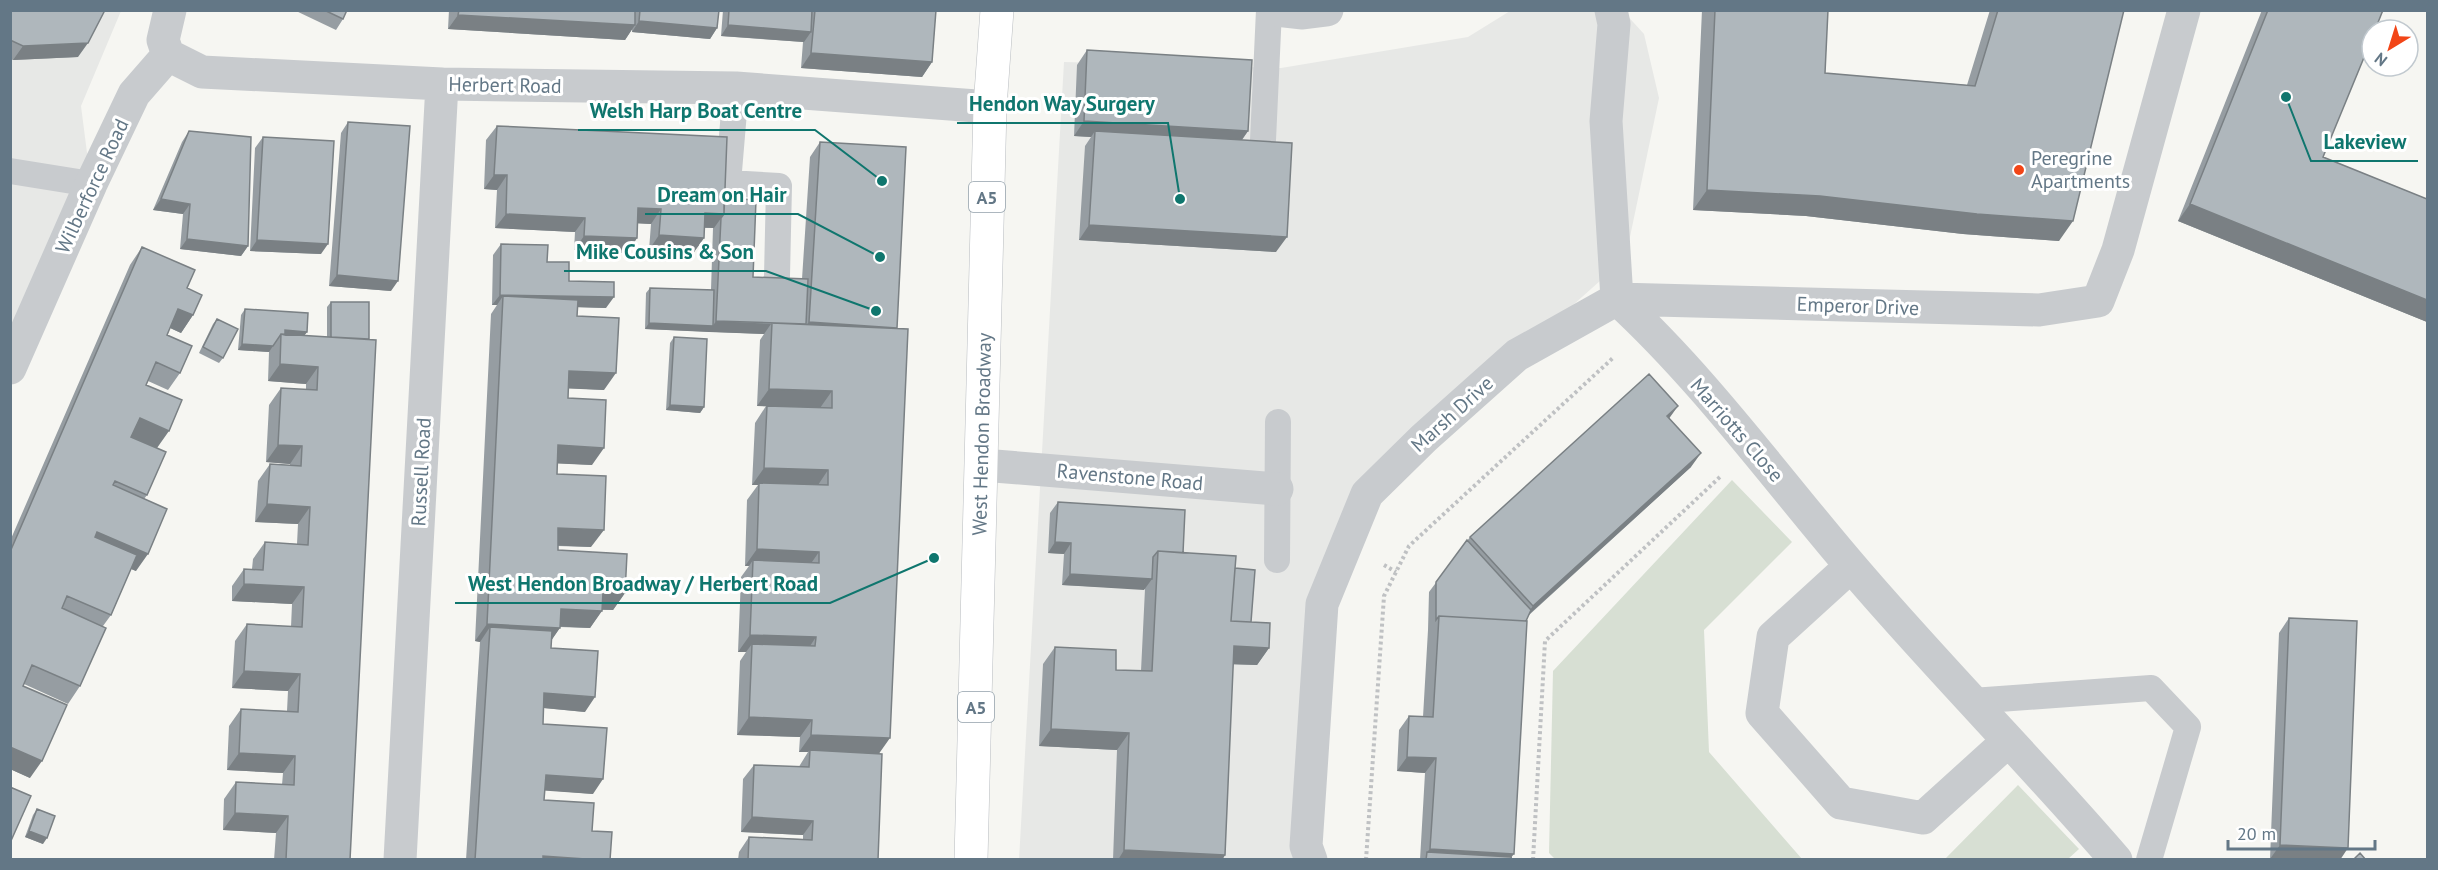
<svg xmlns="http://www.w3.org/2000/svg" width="2438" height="870" font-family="'PT Sans',sans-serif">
  <rect width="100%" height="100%" fill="#f6f6f2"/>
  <path fill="#e7e8e6" d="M11 11H121L81 106 91 184 11 368Z
    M1510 11H1623L1644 34 1659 98 1617 299 1610 272 1367 489 1321 603 1296 859 1019 860 1064 62 1281 68 1468 37Z"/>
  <path fill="#d7dfd3" d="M1732 480 1792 542 1704 630 1709 752 1802 859H1555L1549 853 1553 671Z
    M2018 785 2079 849 2068 859H1945Z"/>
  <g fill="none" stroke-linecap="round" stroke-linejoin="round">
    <defs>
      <g id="primary">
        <path id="s1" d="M971 860 990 107 997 10"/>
      </g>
    </defs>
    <use href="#primary" stroke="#b8bcc0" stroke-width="34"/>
    <path stroke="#bfc1c3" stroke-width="4" stroke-dasharray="3 3" stroke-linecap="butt" d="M1384 565 1396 572
      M1366 860 1384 596 1409 546 1614 357
      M1533 860 1545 641 1721 476"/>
    <path stroke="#c8cbce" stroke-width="26" d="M736 88 728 183 779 186 777 276
      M1263 140 1269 10
      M10 171 91 184
      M1277 560 1278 422
      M1972 701 2151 688 2188 727 2149 860"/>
    <path stroke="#c8cbce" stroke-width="33" d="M1276 10 1303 13 1327 10"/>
    <path stroke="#c8cbce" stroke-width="33" d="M168 55 202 72 442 84 736 88 990 107
      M168 55 163 40 170 10
      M1617 299 2039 310 2098 301 2118 250 2184 10
      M1617 299C1704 379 1774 476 1851 566 1936 666 2030 760 2116 860
      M10 368 91 184 134 94 168 55
      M982 465 1277 489
      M1851 566 1773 637 1762 713 1841 803 1923 818 2008 741
      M400 860 442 84
      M1311 860 1306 846 1322 604 1367 494 1424 438 1517 355 1617 299 1606 121 1614 24 1611 10"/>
    <use href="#primary" stroke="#fff" stroke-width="33"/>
  </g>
  <path fill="#969da2" d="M10 10 78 57 13 60 10 59Z
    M294 10H347L343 19 336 30Z
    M449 10H719L717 28 710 39 632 32V29L625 40 448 29Z
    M723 10H936L932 62 922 77 801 68 803 42 721 36Z
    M1702 10H1828L1825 73 1967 85 1990 10H2124L2059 241 1963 234 1806 216 1693 210Z
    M2262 10H2383L2323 157 2427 199V322L2178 221Z
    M1087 50 1248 131 1242 140 1276 252 1079 240 1085 146 1091 137 1074 136 1077 65Z
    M348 122 391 291 329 286 341 133Z
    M497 126 724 198 753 277 802 279 810 157 820 142 897 328 879 754 878 860H738L739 852 749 837 803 839V835L741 832 743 779 754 765 799 767 800 765 808 752H799L800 737 737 735 740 661 746 652H738L741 577 749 566H745L747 500 758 485H752L755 423 766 406H757L760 340 764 334 645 329 646 293 650 288 711 290 713 228H704V238L694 252 649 250 651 224 638 223 637 238 627 253 574 250 575 232 495 228 497 190 484 189 486 140Z
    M189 131 248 246 241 256 180 249 183 214 153 210 182 142Z
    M263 137 321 254 250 251 255 148Z
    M501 244 547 262 569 281 606 308 578 307 577 316 604 390 568 388V398L592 465 557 463V474L591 547 558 546V550L625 593 613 610H602L590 628 560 627 551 641V648L585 712 543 708V724L593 794 545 790 544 800 592 831 610 860H466L480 642 475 641 491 314 497 305H492L493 255Z
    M142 247 187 288 193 315 181 333 170 328 167 335 180 373 168 390 148 381 146 385 157 448 131 437 147 495 144 499 136 571 131 569 111 615 103 626 80 686 68 704 24 684 23 686 30 778 10 769V541L130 265Z
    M331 302 350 860H274L276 833 223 830 224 799 236 782 282 785 283 773 227 770 229 726 241 709 287 711 288 691 232 688 235 641 247 624 291 627 292 604 232 601V586L244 569H252L253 559 265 542 297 544 298 524 255 522 258 481 270 464 290 465V464L266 462 269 405 281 388 306 390V384L268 381 269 352 238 350 241 315 245 309 307 332 304 336 327 337V307Z
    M217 319 223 358 219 363 199 353 213 324Z
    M674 337 704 407 700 413 666 410 670 343Z
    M1669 418 1691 467 1528 616 1526 621 1511 857 1512 860H1420L1425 773 1397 771 1399 730 1409 716 1423 717 1428 630 1429 592 1470 537Z
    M1058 502 1183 553 1235 568 1251 622 1269 648 1257 665 1233 664 1225 855 1222 860H1113L1117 750 1039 746 1043 664 1055 647 1116 670 1141 671 1145 589 1062 585 1064 554 1048 553 1050 513Z
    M2289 618 2348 848 2270 859 2279 633Z
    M37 809 43 844 25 837 33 815Z"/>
  <path fill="#7a8084" d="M458 15 635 25 625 40 448 29Z
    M639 21 717 28 710 39 632 32Z
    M728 25 811 32 804 42 721 36Z
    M88 43 78 57 13 60 23 46Z
    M811 53 932 62 922 77 801 68Z
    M1084 121 1248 131 1238 145 1095 131 1091 137 1074 136Z
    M494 175H507L497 190 484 189Z
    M1707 190 1820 196 2073 221 2059 241 1963 234 1806 216 1693 210Z
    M161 199 190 204 183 214 153 210Z
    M2190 204 2427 300V322L2178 221Z
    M638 208 661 209 651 224 628 223Z
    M705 213 724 214 714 228 695 227Z
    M506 214 585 218 575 232 495 228Z
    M1089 225 1287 237 1276 252 1079 240Z
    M659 235 704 238 694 252 649 250Z
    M584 236 637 238 627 253 574 250Z
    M187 239 248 246 241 256 180 249Z
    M257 240 328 244 321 254 250 251Z
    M337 275 398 281 391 291 329 286Z
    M500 295 614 297 606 308 503 305V296L497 305H492Z
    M178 309 193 315 181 333 166 326Z
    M716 321 771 324 764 334 709 332Z
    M809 322 897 328 806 325Z
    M649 323 713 326 709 332 645 329Z
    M285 330 307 332 303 337 281 336Z
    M242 344 273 346 269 352 238 350Z
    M280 364 318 367 306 384 268 381Z
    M569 371 616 373 604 390 557 388Z
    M769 389 832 391 820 408 757 406Z
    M670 405 704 407 700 413 666 410Z
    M1678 406 1668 420 1667 416Z
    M140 418 169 431 157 448 127 435Z
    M278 445 302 446 290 464 266 462Z
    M558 445 604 448 592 465 546 463Z
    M1701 453 1691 467 1523 620 1533 606Z
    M764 468 828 470 816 488 759 483 758 485H752Z
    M267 504 310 507 298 524 255 522Z
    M558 528 604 530 591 547 546 545Z
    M97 532 148 554 136 571 85 549Z
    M1055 542 1071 543 1064 554 1048 553Z
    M757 549 819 552 807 569 753 560 749 566H745Z
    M1070 574 1152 579 1144 590 1062 585Z
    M244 584 304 587 292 604 232 601Z
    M603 592 625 593 613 610 591 609Z
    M561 609 602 611 590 628 549 626Z
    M487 624 560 628 548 645 490 627 480 642 475 641Z
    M750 635 816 637 804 655 752 644 746 652H738Z
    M1234 646 1269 648 1257 665 1222 664Z
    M244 671 300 674 288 691 232 688Z
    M544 693 595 697 585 712 534 707Z
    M749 717 812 720 800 737 737 735Z
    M1051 729 1129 733 1117 750 1039 746Z
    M811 735 890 738 878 755 810 750 808 752H799Z
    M10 747 42 761 30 778 10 769Z
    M239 753 295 756 283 773 227 770Z
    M1407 757 1436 758 1425 773 1397 771Z
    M546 775 603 779 593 794 536 790Z
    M235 813 288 816 276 833 223 830Z
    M752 817 813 821 803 835 741 832Z
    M29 831 47 838 43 844 25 837Z
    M2280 845 2348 848 2340 860 2270 859Z
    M1430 849 1514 854 1509 860 1427 852Z
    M1124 850 1225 855 1222 860H1118Z
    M543 856 584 859 583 860H541Z"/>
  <path fill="#afb7bc" stroke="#7a8084" stroke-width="1.5" d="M10 10H105L88 43 23 46 10 40Z
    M324 10H347L343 19Z
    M459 10H635V25L458 15Z
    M640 10H719L717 28 639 21Z
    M729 10H812L811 32 728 25Z
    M815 10H936L932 62 811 53Z
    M1715 10H1828L1825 73 1975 86 1998 10H2124L2073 221 1977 214 1820 196 1707 190Z
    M2268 10H2383L2375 30H2372V38L2323 157 2427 199V300L2190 204Z
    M1087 50 1252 60 1248 131 1084 121Z
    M348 122 410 126 398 281 337 275Z
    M497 126 727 137 724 214 705 213 704 238 659 235 661 209 638 208 637 238 584 236 585 218 506 214 507 175H494Z
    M189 131 251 137 248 246 187 239 190 204 161 199Z
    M1095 131 1292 143 1287 237 1089 225Z
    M263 137 334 141 328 244 257 240Z
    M820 142 906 147 897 328 809 322Z
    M724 198 756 200 753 277 808 279 806 324 716 321 721 218 724 214Z
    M501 244 548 245 547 262H569V281L614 282V297L500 295Z
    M142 247 195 270 187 288 202 295 193 315 178 309 167 335 192 346 180 373 156 362 146 385 182 400 169 431 140 418 131 437 166 452 147 495 115 481 113 485 167 509 148 554 97 532 95 537 137 555 111 615 67 596 62 608 106 628 80 686 32 665 23 686 67 705 42 761 10 747V552Z
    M650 288 714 290 713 326 649 323Z
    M503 296 578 300 577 316 619 318 616 373 569 371 568 398 606 400 604 448 558 445 557 474 606 476 604 530 558 528V550L627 554 625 593 603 592 602 611 561 609 560 628 487 624Z
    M331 302H369V339L331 337Z
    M245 309 308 313 307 332 285 330V335L281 334 273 346 242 344Z
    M217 319 238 329 223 358 203 347Z
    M772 323 908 329 890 738 811 735 812 720 749 717 752 644 815 646 816 637 750 635 753 560 819 563V552L757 549 759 483 828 485V470L764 468 767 406 832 408V391L769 389Z
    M281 334 376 340 350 860H286L288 816 235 813 236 782 294 785 295 756 239 753 241 709 298 712 300 674 244 671 247 624 302 627 304 587 244 584V569L263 570 265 542 308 545 310 507 267 504 270 464 301 466 302 446 278 445 281 388 317 390 318 367 280 364Z
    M674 337 707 339 704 407 670 405Z
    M1649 374 1678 406 1667 416 1701 453 1533 606 1470 537Z
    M1058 502 1185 510 1183 553 1158 551 1153 557 1152 579 1070 574 1071 543 1055 542Z
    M1467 540 1531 610 1526 621 1439 616 1436 620V582Z
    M1158 551 1236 556 1231 621 1270 623 1269 648 1234 646 1225 855 1124 850 1129 733 1051 729 1055 647 1116 650V670L1152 671Z
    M1235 568 1255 570 1251 622 1231 621Z
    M1439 616 1527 621 1514 854 1430 849 1436 758 1407 757 1409 716 1433 717Z
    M2289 618 2357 621 2348 848 2280 845Z
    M490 627 552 631 551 648 598 651 595 697 544 693 543 724 607 728 603 779 546 775 544 800 594 803 592 831 612 832 610 860H583L584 859 543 856V860H475Z
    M810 750 882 754 878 860H748L749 837 812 840 813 821 752 817 754 765 809 767Z
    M10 787 31 796 10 843Z
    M37 809 55 816 47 838 29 831Z
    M1427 852 1511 857 1512 860H1426Z
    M2360 853 2366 860H2353Z"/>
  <circle fill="#f24517" stroke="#fff" stroke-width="2" cx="2019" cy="170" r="6"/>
  <g text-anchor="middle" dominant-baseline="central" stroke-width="6" stroke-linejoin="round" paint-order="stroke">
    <g fill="#fff" stroke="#92a0aa" stroke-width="1.5">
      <rect x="969" y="182" width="36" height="30" rx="4.5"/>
      <rect x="958" y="692" width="36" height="30" rx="4.5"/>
    </g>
    <g font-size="18" font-weight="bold" fill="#637786">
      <text x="987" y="197">A5</text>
      <text x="976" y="707">A5</text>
    </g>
    <g font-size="20" fill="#637786" stroke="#fff">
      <text transform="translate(505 85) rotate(1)">Herbert Road</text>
      <text transform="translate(92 186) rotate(-65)">Wilberforce Road</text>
      <text transform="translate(1858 306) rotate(2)">Emperor Drive</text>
      <text transform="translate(1452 414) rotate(-42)">Marsh Drive</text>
      <text transform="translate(1737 430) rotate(49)">Marriotts Close</text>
      <text stroke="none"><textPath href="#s1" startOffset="426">West Hendon Broadway</textPath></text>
      <text transform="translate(421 472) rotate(-87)">Russell Road</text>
      <text transform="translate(1130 477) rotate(5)">Ravenstone Road</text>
    </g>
    <g font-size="20" fill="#637786" stroke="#fff" text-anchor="start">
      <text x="2031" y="158">Peregrine<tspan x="2031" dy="23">Apartments</tspan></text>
    </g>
  </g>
  <path fill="none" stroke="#0f766e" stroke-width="2" d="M1180 199L1168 123H957M882 181L815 130H578M2286 97L2311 161H2418M880 257L798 214H645M876 311L766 271H564M934 558L830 603H455"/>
  <g fill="#0f766e" stroke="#fff" stroke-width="2">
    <circle cx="1180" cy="199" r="6"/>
    <circle cx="882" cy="181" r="6"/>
    <circle cx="2286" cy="97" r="6"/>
    <circle cx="880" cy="257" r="6"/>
    <circle cx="876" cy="311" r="6"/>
    <circle cx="934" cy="558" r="6"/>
  </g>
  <g font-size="21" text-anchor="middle" font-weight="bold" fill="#0f766e" stroke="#fff" stroke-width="6" stroke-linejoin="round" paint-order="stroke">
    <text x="1062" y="111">Hendon Way Surgery</text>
    <text x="696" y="118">Welsh Harp Boat Centre</text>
    <text x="2365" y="149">Lakeview</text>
    <text x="722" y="202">Dream on Hair</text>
    <text x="665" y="259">Mike Cousins &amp; Son</text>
    <text x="643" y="591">West Hendon Broadway / Herbert Road</text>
  </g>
  <rect width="2438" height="870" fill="none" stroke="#637786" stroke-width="24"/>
  <g transform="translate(2390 48) rotate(218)"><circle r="28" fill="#ffffff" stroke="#c1c9cf" stroke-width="1.5"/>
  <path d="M0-4.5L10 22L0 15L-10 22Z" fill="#f24517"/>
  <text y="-9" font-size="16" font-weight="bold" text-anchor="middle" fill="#637786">N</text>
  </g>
  <path d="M2228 840v9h147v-9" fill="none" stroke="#637786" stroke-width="3"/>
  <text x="2237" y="840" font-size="18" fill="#637786" stroke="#ffffff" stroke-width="4.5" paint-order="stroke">20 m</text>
</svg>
